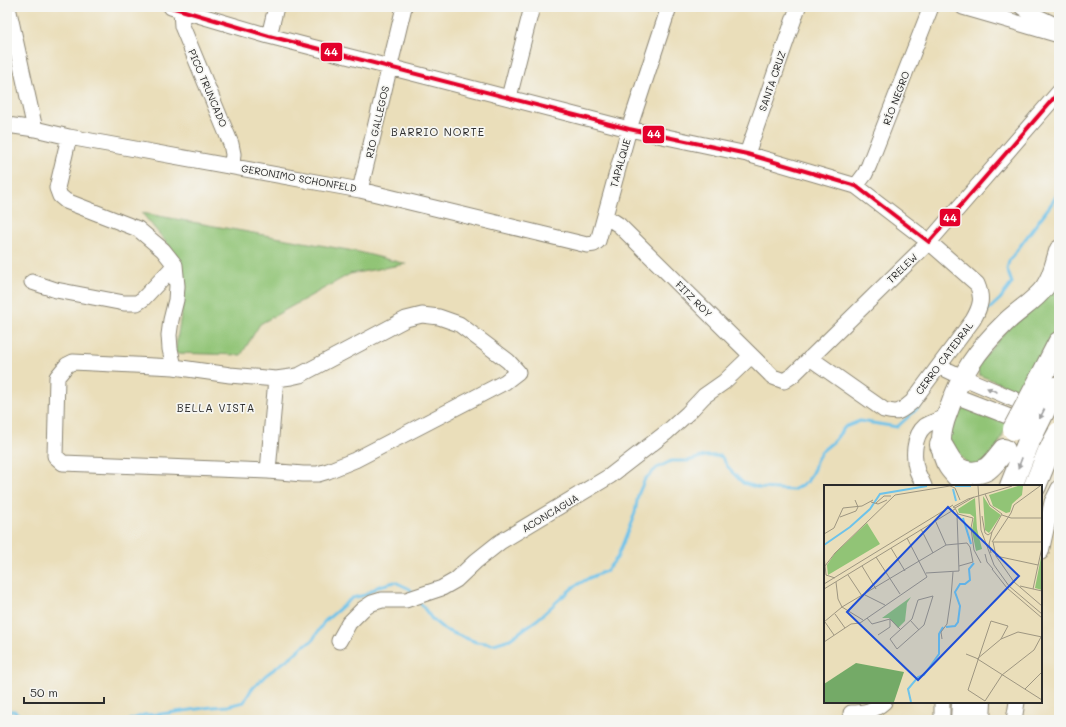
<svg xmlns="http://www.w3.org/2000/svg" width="1066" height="727" font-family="Mali,sans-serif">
  <rect width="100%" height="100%" fill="#f6f6f2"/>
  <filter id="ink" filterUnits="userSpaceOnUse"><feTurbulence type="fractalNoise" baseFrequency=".025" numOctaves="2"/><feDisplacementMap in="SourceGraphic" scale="8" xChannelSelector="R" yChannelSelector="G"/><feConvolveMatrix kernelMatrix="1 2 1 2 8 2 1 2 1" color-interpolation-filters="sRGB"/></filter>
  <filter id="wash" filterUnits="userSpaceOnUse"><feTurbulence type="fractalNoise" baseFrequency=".012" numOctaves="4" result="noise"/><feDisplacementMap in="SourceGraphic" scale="16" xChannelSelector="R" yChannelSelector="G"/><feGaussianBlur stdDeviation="0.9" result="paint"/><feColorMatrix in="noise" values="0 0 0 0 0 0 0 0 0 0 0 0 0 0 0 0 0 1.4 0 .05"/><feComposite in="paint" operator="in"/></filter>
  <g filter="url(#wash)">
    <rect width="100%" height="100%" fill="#eadeba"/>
    <path fill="#91c476" stroke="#5e7850" d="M142 213 359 252 406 264 350 274 260 324 241 355 175 353 186 283 175 253Z
      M1059 268V323L1033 369 1022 392 979 375 977 366Z
      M961 404 1009 421 991 460 974 471 947 441Z"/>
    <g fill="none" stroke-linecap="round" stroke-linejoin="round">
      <path stroke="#6ec3ea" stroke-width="3" d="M987 311 1000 299 1012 283 1007 269 1009 261 1052 203 1059 191
        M418 600 432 619 445 630 476 642 494 644 510 639 538 619 562 597 575 586 589 578 606 571 617 558 635 513 638 495 645 479 657 468 671 461H688L705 456H721L730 470 743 483 760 488 793 490 807 482 814 469 816 461 821 452 834 441 845 427 860 421 897 427 917 409 921 402
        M7 711H14L25 720
        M130 720 144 715 161 714 212 707 228 706 244 702 251 690 266 675 292 656 303 646 312 641 324 622 352 598 365 595 379 586 395 582 410 589 413 594"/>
    </g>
  </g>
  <g filter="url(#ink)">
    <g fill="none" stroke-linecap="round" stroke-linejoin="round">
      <path stroke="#c4ba9d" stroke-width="15" stroke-dasharray="15 8" stroke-linecap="butt" d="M1036 408 1059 417"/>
      <defs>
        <path id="minor" d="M8 7 35 129
          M171 7 269 36 629 129 747 154 856 186 929 242 977 284C983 298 981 306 973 320L912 402C900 412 899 414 884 410L810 358
          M963 7 1059 35
          M1022 7 1034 15 1059 27
          M181 11 182 26 231 144 233 154 232 166
          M269 36 276 7
          M509 97 532 7
          M7 125 35 129 69 137 360 190 587 245 594 244 598 241 629 129 669 7
          M69 137 57 188 60 196 66 201 138 229 163 250 175 265 177 286 176 300 171 320 169 335 170 349 174 367
          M747 154 798 7
          M856 186 865 174 869 165 931 7
          M360 190 404 7
          M605 216 619 225 773 377 784 381 793 375 929 242 1059 92
          M32 282 56 290 124 303H137L143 299 175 265
          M422 315 439 317 459 324 508 361 518 372 505 382 355 460 328 471 318 474H303L268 471 63 463 55 456 57 377 67 365 73 362 174 367 230 375 276 379 291 377 300 375 406 319Z
          M939 366 962 377 1023 403
          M953 395 1015 419
          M268 471 276 379
          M924 486C922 481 919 476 917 471 913 458 913 436 925 426 931 422 939 420 946 417
          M1041 552 1052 502 1059 488
          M339 641 349 623 363 609 372 603 382 600H406L442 588 456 580 476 561 500 542 610 476 667 432 688 413 704 396 724 382 751 356
          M851 713C864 713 874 711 884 702
          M942 720V702
          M1014 720 1017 702"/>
        <path id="major" d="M964 486C956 475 947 470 943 456 939 441 942 427 948 412 960 375 977 350 1005 323 1017 311 1035 301 1045 287 1053 276 1055 262 1059 250"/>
        <path id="highway" d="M1040 380 1059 343
          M941 445C945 451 948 458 953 464 961 474 976 475 987 469 994 464 999 456 1004 450
          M1011 486 1029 441
          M1035 486 1049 451 1053 444
          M962 720 963 702
          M979 720 980 702"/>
      </defs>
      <use href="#minor" stroke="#8a8472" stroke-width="17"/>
      <use href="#major" stroke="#8a8472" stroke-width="21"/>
      <use href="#highway" stroke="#8a8472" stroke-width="24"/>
      <use href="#minor" stroke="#fff" stroke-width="15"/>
      <use href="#major" stroke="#fff" stroke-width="19"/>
      <use href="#highway" stroke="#fff" stroke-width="22"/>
      <defs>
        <path id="highway-bridge" d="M1014 429 1040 380
          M1029 441 1055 388
          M1053 444 1059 433"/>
      </defs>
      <use href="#highway-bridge" stroke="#8a8472" stroke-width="24" stroke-linecap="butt"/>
      <use href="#highway-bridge" stroke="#fff" stroke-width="22"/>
      <defs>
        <path id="bus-1" d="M171 7 269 36 629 129 747 154 856 186 929 242 1059 92"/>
      </defs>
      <use href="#bus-1" stroke="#f6f6f2" stroke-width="7"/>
      <use href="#bus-1" stroke="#e4002b" stroke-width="4"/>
    </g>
    <defs><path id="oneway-solid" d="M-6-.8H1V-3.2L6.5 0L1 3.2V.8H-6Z"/></defs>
    <g fill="#a0a0a0">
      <use href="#oneway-solid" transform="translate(992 390) rotate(-157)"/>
      <use href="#oneway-solid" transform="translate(1042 414) rotate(117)"/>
      <use href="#oneway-solid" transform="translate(1020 463) rotate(111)"/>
    </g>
  </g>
  <g text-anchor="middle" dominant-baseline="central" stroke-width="3.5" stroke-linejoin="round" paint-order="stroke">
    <g font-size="10" fill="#2b2b2b" stroke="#f6f6f2">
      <text transform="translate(772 81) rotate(-71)">SANTA CRUZ</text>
      <text transform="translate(208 88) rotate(67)">PICO TRUNCADO</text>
      <text transform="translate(896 98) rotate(-69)">RÍO NEGRO</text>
      <text transform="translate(377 122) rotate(-77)">RIO GALLEGOS</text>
      <text transform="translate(620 163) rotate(-74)">TAPALQUE</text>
      <text transform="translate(299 178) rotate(10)">GERONIMO SCHONFELD</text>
      <text transform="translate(902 268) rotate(-44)">TRELEW</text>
      <text transform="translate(694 299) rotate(45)">FITZ ROY</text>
      <text transform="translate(944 358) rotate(-53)">CERRO CATEDRAL</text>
      <text transform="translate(550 513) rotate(-31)">ACONCAGUA</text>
    </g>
    <g font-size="11" letter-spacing="1" fill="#2b2b2b" stroke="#f6f6f2">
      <text x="438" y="131">BARRIO NORTE</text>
      <text x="216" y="407">BELLA VISTA</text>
    </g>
  </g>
  <g transform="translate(824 485)">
    <rect width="218" height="218" fill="#eadeba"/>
    <path d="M194 1H199L198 10 188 19 186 27 182 28 169 21 165 10ZM159 11 166 22 177 30 165 48 161 45ZM151 13 153 44 158 64 152 66 148 46 150 32 146 29 135 28 134 24ZM43 38 56 59 4 90 3 80 11 68ZM218 67V105L211 103ZM87 112 83 118 81 136 74 143 65 133H58Z" fill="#91c476"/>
    <path d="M32 178 80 187 70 217H0V199Z" fill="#74aa67"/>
    <path fill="none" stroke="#6ec3ea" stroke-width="2" d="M131 1H147M129 4 132 16M139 33 147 59M0 60 26 42 46 24 56 9 103 1M122 142 131 141 134 137 136 121 131 107 136 99H141L146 95 145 84 150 78M87 217 84 204 94 192 100 190 115 169V149L119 142"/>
    <path fill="none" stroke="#9e9681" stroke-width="1" d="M154 1 157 45 170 80 185 101 218 129M161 9 166 20 178 29 168 47M150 12 131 23 129 22 144 14 188 1M47 17 54 19 63 15M52 18 60 11H67M131 23 134 29 149 33 147 43 150 65 157 78M178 30 187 33H218M158 31 161 48 164 50 168 47M16 32 32 26 34 22 31 15M111 35 122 60M97 44 109 68M0 49 10 43 19 23 38 21 49 15M168 57 187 28 190 20 216 1M169 57 172 71 190 97 218 121M169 57H218M67 63 81 86M167 68 165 59 168 47M161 69 163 77 169 84M0 70 2 90 11 93M172 71 214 80M52 72 76 109M1 81 11 68 71 10 126 1 131 3 136 15M38 81 52 104M168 84 183 103 218 133M102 88 135 86 133 29M24 90 38 111M12 97 14 114 18 122 39 135M0 99 129 20M196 101 218 106M0 104 131 24M209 104 218 62M41 110 61 120M109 111 100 140 73 164 66 154 88 134 94 115ZM11 129 21 143M43 133 48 139 66 134 76 144M86 135 95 145M0 137 18 122 122 60 143 58 146 62 149 77 135 81M1 137 10 150M54 150 66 142V134M118 154 117 147 123 139 127 112 129 87M177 154 184 141 167 136 144 205 161 216 178 190 210 165 217 152M0 157 27 139 36 138 103 92 83 53M142 169 152 173 218 215M153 174 177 154 194 147 218 152M201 204 218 187"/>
    <path fill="#1d4ed8" fill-opacity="0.15" stroke="#1d4ed8" stroke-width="2" d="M124 22 195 91 94 195 23 127Z"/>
    <rect width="218" height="218" fill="none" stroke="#2b2b2b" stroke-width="2"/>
  </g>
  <g stroke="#f6f6f2" stroke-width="1.5">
    <rect x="320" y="42" width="23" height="20" rx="4" fill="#e4002b"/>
    <rect x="642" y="125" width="23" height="19" rx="4" fill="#e4002b"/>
    <rect x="939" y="208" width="22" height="19" rx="4" fill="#e4002b"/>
  </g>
  <g font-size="11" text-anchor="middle" font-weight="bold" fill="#fff">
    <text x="331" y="56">44</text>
    <text x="654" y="138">44</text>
    <text x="950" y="222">44</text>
  </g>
  <rect width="1066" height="727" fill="none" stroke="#f6f6f2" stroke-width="24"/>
  <path d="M24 697v6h80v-6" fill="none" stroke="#2b2b2b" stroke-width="2"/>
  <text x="30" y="697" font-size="12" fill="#2b2b2b" stroke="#f6f6f2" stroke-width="3" paint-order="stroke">50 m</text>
</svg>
